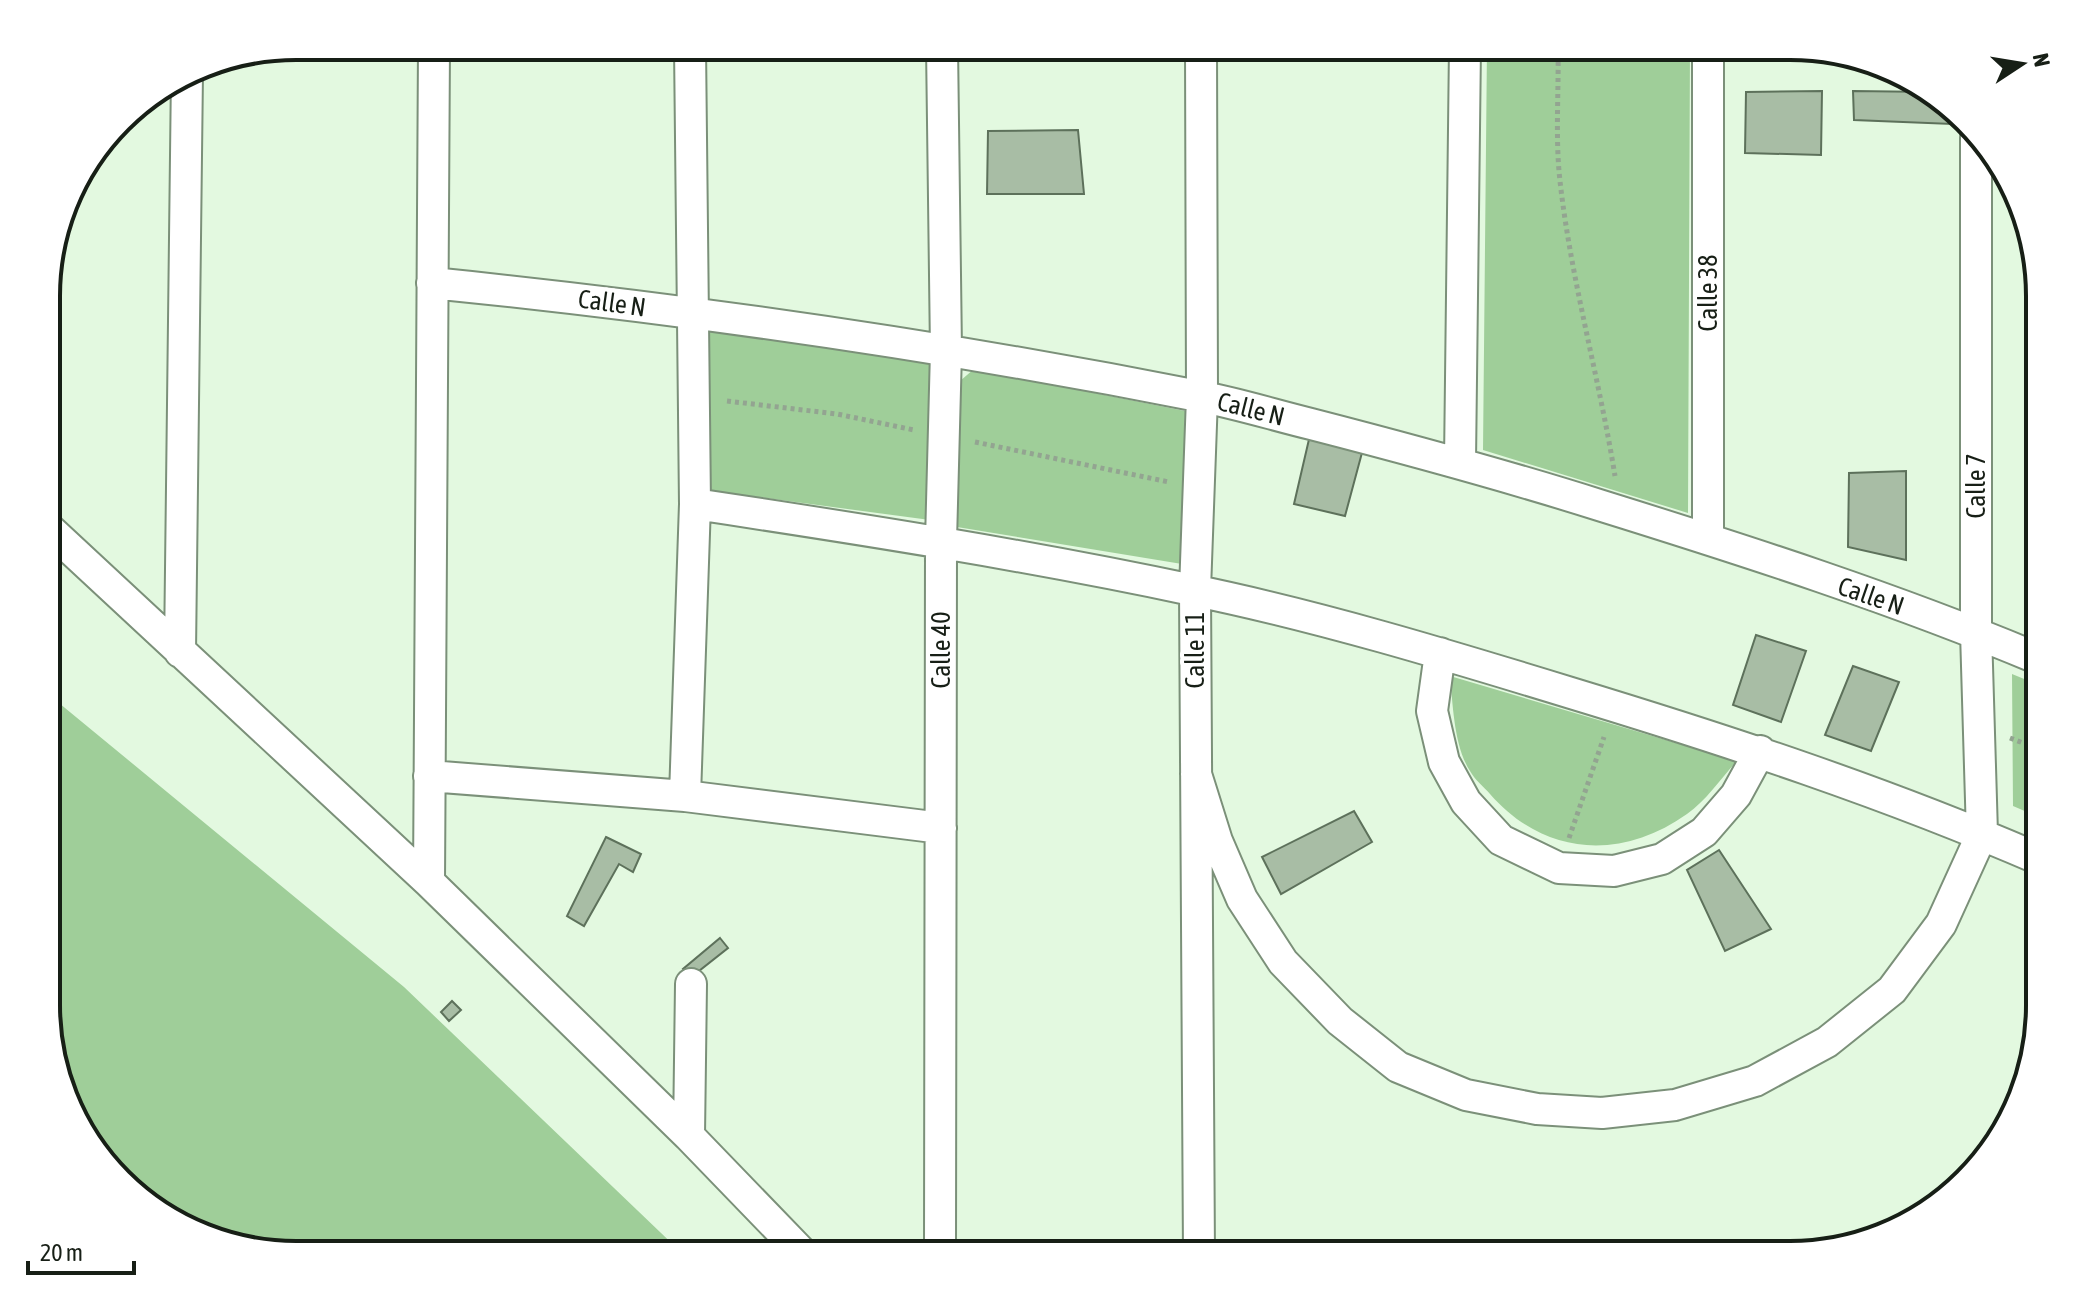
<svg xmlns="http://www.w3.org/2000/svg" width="2086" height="1301" font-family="'Asap Condensed',sans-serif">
  <rect width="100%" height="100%" fill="#e3f9e0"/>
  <path fill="#9fce99" d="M1487 46H1690L1688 513 1483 450Z
    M710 328 929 362 930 520 705 490Z
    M974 369 1185 411 1182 564 957 527 960 381Z
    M2012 674 2039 685V817L2013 806Z
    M1450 676 1737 761C1721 778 1706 801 1687 814 1621 861 1544 856 1490 794 1484 787 1475 780 1470 771 1454 746 1453 706 1450 676Z
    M48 694 404 987 684 1255H296L231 1246 158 1213 88 1143 48 1037Z"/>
  <path fill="#a8bda5" stroke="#5d715b" stroke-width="2" d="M726 46H824V51L726 50Z
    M1822 91 1821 155 1745 153 1746 92Z
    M1853 91 1932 92 1952 113V124L1854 120Z
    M1078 130 1084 194H987L988 131Z
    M1310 435 1363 449 1345 516 1294 504Z
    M1906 471V560L1848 547 1849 473Z
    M1756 635 1806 651 1781 722 1733 705Z
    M1853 666 1899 682 1871 751 1825 735Z
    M1354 811 1372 842 1281 894 1262 857Z
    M606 837 641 854 633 872 619 864 584 926 567 916Z
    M1719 850 1771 929 1725 951 1687 870Z
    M720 938 728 948 690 978 683 969Z
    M452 1001 461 1010 449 1021 441 1012Z"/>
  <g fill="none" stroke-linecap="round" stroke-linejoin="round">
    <defs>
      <path id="street" d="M1708 46V539
        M432 283C689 309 945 346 1198 396 1236 403 1274 415 1311 424 1408 449 1504 475 1599 505 1747 551 1896 599 2039 659
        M1460 462 1465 46
        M695 504C861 529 1027 555 1192 590 1319 616 1447 655 1571 693 1729 741 1887 793 2039 859
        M48 528 429 882 689 1136 804 1255
        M180 652 187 73
        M1440 653 1432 711 1444 762 1466 802 1501 840 1559 868 1614 871 1662 859 1704 832 1736 795 1760 751
        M1196 774 1217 841 1242 899 1283 962 1340 1021 1398 1067 1466 1095 1537 1109 1602 1113 1675 1105 1755 1081 1827 1042 1892 990 1941 924 1982 834 1976 632V138
        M429 776 685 796 941 828
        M685 796 695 504 690 46
        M429 882 434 46
        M689 1136 691 984
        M940 1255 941 541 946 351 942 46
        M1199 1255 1195 590 1202 397 1201 46"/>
    </defs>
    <use href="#street" stroke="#7b9079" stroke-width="34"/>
    <path stroke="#93a491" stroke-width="5" stroke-dasharray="4 4" stroke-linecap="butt" d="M1558 46C1559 90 1555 138 1560 181 1571 280 1599 377 1615 476
      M727 401 837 414 914 430
      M975 442 1169 482
      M2010 738 2039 749
      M1569 838 1604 737"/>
    <use href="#street" stroke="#fff" stroke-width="30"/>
  </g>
  <g text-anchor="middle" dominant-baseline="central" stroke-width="8" stroke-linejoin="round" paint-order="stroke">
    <g font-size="26" fill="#171f16" stroke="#fff">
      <text transform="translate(1708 293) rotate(-90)">Calle 38</text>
      <text transform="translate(612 303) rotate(8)">Calle N</text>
      <text transform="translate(1251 409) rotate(14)">Calle N</text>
      <text transform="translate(1976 486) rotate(-90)">Calle 7</text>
      <text transform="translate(1871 596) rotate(19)">Calle N</text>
      <text transform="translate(941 650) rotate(-90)">Calle 40</text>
      <text transform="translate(1195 650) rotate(-90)">Calle 11</text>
    </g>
  </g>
  <path d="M0 0H2086V1301H0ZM296 60H1790A236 236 0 0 1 2026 296V1005A236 236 0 0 1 1790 1241H296A236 236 0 0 1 60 1005V296A236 236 0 0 1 296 60Z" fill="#fff" fill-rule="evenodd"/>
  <path fill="none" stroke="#171f16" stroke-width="4" d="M296 60H1790A236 236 0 0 1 2026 296V1005A236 236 0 0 1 1790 1241H296A236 236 0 0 1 60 1005V296A236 236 0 0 1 296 60Z"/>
  <g transform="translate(2022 64) rotate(78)" stroke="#ffffff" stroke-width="6" paint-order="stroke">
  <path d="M0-6L14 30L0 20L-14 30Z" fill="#171f16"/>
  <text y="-12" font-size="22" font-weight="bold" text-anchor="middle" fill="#171f16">N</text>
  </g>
  <path d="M28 1261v12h106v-12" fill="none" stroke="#171f16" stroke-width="4"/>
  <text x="40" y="1261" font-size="24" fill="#171f16" stroke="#ffffff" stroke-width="6" paint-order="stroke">20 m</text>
</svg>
